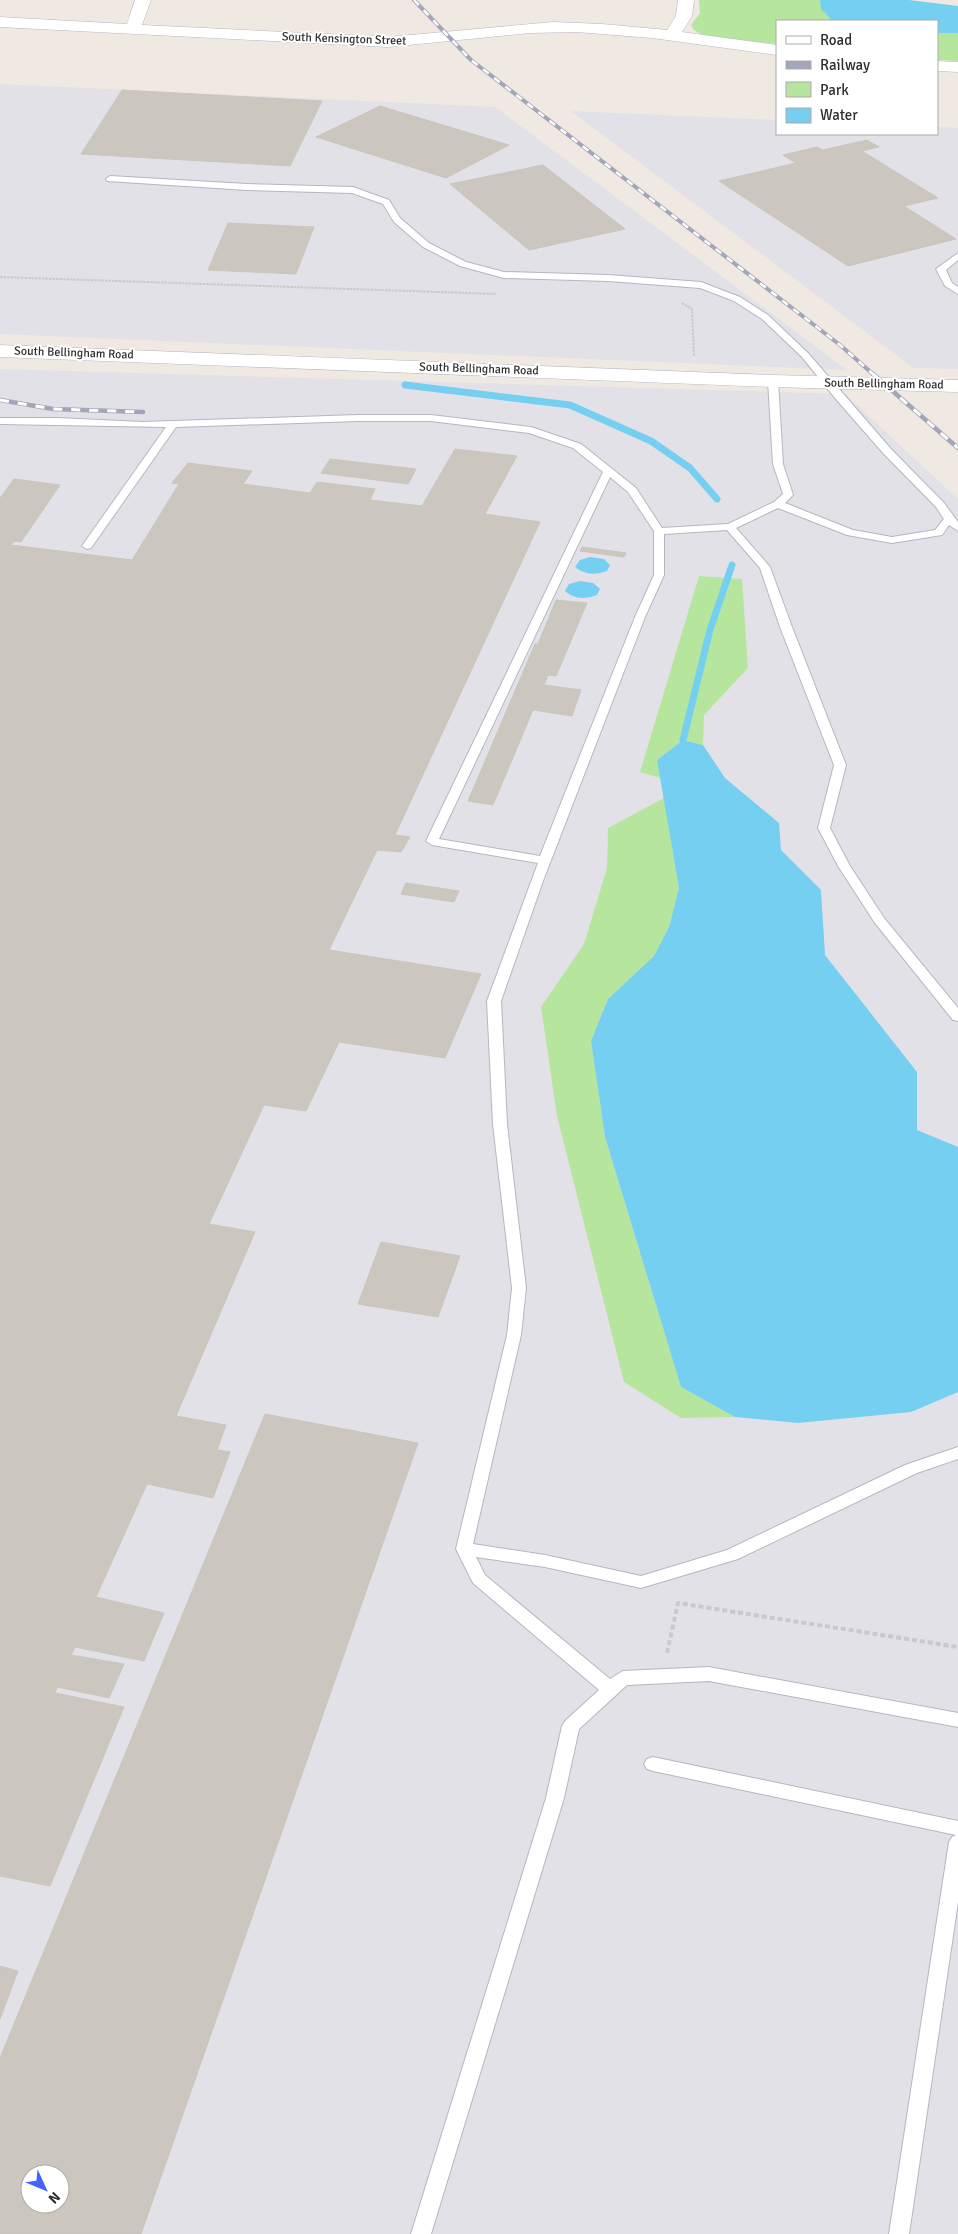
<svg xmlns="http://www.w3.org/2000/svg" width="958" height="2234" font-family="Signika,sans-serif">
  <rect width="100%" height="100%" fill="#efe9e1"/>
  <path fill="#e3e1e8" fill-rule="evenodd" d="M0 84 495 107 847 370 0 334Z
    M571 111 777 120V134H937V127L958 128V369L914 368Z
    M0 369 845 394 958 499V2234H0ZM30 2174H60V2204H30Z"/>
  <path fill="#b6e59e" d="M699 0H844L958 16V61L937 60V21H777V44L704 36 694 30 691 25 700 13Z
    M699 576 742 579 748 668 704 715 703 745 683 740 657 760 660 778 640 772Z
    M664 798 679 888 669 927 654 956 608 999 591 1041 605 1137 681 1387 735 1417 681 1418 624 1382 557 1116 541 1007 584 944 607 868 608 828Z"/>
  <path fill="#75cff0" d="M820 0H909L958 6V33H937V21H833L821 9Z
    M590 557 604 559 610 565 607 571C595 575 585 575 575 567L580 560Z
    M580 581 593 583 600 589 597 595C585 599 575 600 565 591L569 584Z
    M683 740 703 745 725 778 779 823 781 850 821 890 825 955 917 1072V1130L958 1147V1392L911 1412 798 1423 735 1417 681 1387 605 1137 591 1041 608 999 654 956 669 927 679 888 657 760Z"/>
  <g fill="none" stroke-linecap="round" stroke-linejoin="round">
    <path stroke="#75cff0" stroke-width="7" d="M405 385 570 405 651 441 690 468 717 499
      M683 740 710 630 732 565"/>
  </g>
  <path fill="#cbc7bf" stroke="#cbc5ba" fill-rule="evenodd" d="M122 90 322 101 290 166 81 154Z
    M380 106 509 145 446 178 316 137Z
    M867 140 879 147 862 151 938 198 904 206 956 239 848 266 719 181 796 163 783 155 817 147 823 150Z
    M543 165 625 229 529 250 450 184Z
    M228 223 314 227 296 274 208 270Z
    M455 449 517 456 485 514 540 522 395 835 410 837 401 852 377 850 329 950 481 974 445 1058 339 1042 306 1111 264 1105 209 1224 255 1232 176 1416 226 1425 217 1450 230 1452 213 1498 147 1484 96 1597 164 1613 144 1661 75 1647 71 1655 124 1664 109 1698 57 1687 55 1693 124 1707 50 1886 0 1876V498L14 479 60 485 21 542 14 541 11 545 132 560 179 484 172 483 188 463 252 471 243 484 310 493 317 482 375 489 370 500 422 506Z
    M330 459 416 469 408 484 321 473Z
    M582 547 626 553 624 557 580 551Z
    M556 600 587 603 556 676 548 675 544 685 581 690 572 716 533 710 493 805 468 801 535 644H538Z
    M406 883 459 891 454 902 401 894Z
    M381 1242 460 1256 438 1317 358 1304Z
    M265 1414 418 1443 141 2234H0V2058ZM30 2174H60V2204H30Z
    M0 1966 18 1971 0 2019Z"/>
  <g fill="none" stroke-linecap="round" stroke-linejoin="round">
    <defs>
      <path id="lane" d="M110 176 247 184 353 187 389 200 400 218 429 243 466 262 504 272 608 275 701 282 740 297 768 315 808 353 891 449 944 503 958 522V531L949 525 942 535 892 543 847 535 778 508 736 528 770 567 792 627 846 765 830 828 850 866 884 918 958 1008V1021L953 1020 875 923 838 866 818 828 834 765 780 627 760 568 727 530 664 534V575L645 617 543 881 501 1001 507 1124 526 1288 521 1335 473 1544 545 1555 641 1576 727 1550 905 1465 958 1447V1459L917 1473 738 1559 641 1588 545 1567 476 1557 485 1575 610 1679 623 1671 709 1667 958 1713V1727L709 1681 627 1685 579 1729 564 1798 431 2234H411L546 1798 562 1726 565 1721 599 1690 473 1583 456 1549 507 1335 512 1288 493 1124 487 1001 538 863 432 845 426 841 603 472 573 448 529 433 431 421H358L176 427 91 548 87 549 82 546 166 427 0 424V418H57L143 422 358 415H431L531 427 581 444 636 488 662 528 728 524 774 502 783 494 773 464 768 381 773 378 778 381 783 464 793 495 785 503 853 530 892 537 935 530 944 519 936 507 883 453 835 398 802 357 762 319 734 301 700 288 608 281 504 278 460 266 423 247 394 222 383 204 352 193 247 190 107 181 106 179ZM610 477 628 492 654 531V575L635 617 540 856 439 839Z
        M958 253V260L946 270 952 283 958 287V294L945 286 936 269Z
        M653 1757 958 1821V1902L909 2234H889L949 1842 952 1837 956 1835 653 1771 647 1769 644 1764 647 1759Z"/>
      <path id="street" d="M135 0H151L142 25 388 37 553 22 602 24 667 30 676 16 678 0H694L692 16 682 32 777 45V55L652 38 577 32 530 33 388 47 0 27V17L127 24Z
        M937 61 958 62V72L937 71Z
        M0 345 773 375 958 380V392L773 387 0 357Z"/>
    </defs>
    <use href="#lane" stroke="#b4b7c1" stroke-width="2"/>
    <use href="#street" stroke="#b4b7c1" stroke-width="1"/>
    <path stroke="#c9c9c9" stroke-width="2" stroke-dasharray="2.5 1" stroke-linecap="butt" d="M0 277 497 294
      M682 303 692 309 694 356"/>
    <path stroke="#c9c9c9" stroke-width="4" stroke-dasharray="5 3" stroke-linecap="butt" d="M667 1653 678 1603 958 1647"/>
    <use href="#lane" fill="#fff" fill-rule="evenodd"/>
    <use href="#street" fill="#fff" fill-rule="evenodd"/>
    <defs>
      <path id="rail-far1" d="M414 0 471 60 840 345 874 375"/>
      <path id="rail" d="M873 374 958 448
        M0 400 53 409 143 412"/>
    </defs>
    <use href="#rail-far1" stroke="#a3a6b8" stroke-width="4"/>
    <use href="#rail" stroke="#a3a6b8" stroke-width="4.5"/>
    <use href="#rail-far1" stroke="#fff" stroke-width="2.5" stroke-dasharray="7" stroke-linecap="butt"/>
    <use href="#rail" stroke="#fff" stroke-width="3" stroke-dasharray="9" stroke-linecap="butt"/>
  </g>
  <g text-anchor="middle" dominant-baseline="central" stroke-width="4" stroke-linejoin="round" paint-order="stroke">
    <g font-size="12" fill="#2e2e2e" stroke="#fff">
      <text transform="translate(344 39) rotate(2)">South Kensington Street</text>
      <text transform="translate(74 353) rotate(2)">South Bellingham Road</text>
      <text transform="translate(479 369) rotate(2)">South Bellingham Road</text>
      <text transform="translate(884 384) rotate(1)">South Bellingham Road</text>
    </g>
  </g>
  <rect x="776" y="20" width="162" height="115" fill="#ffffff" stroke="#ababab"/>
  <rect x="786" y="36" width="25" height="8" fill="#ffffff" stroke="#ababab"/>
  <text x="820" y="45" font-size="15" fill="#2e2e2e">Road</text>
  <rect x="786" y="61" width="25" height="8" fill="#a3a6b8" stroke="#ababab"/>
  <text x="820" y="70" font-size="15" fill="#2e2e2e">Railway</text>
  <rect x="786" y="82" width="25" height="15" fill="#b6e59e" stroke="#ababab"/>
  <text x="820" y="95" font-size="15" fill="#2e2e2e">Park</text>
  <rect x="786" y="108" width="25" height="15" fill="#75cff0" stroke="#ababab"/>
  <text x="820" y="120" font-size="15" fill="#2e2e2e">Water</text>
  <g transform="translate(45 2189) rotate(134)"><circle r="24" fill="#ffffff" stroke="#ababab"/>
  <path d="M0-4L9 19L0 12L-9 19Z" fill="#4264fb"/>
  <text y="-8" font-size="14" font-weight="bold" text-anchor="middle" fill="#2e2e2e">N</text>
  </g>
</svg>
